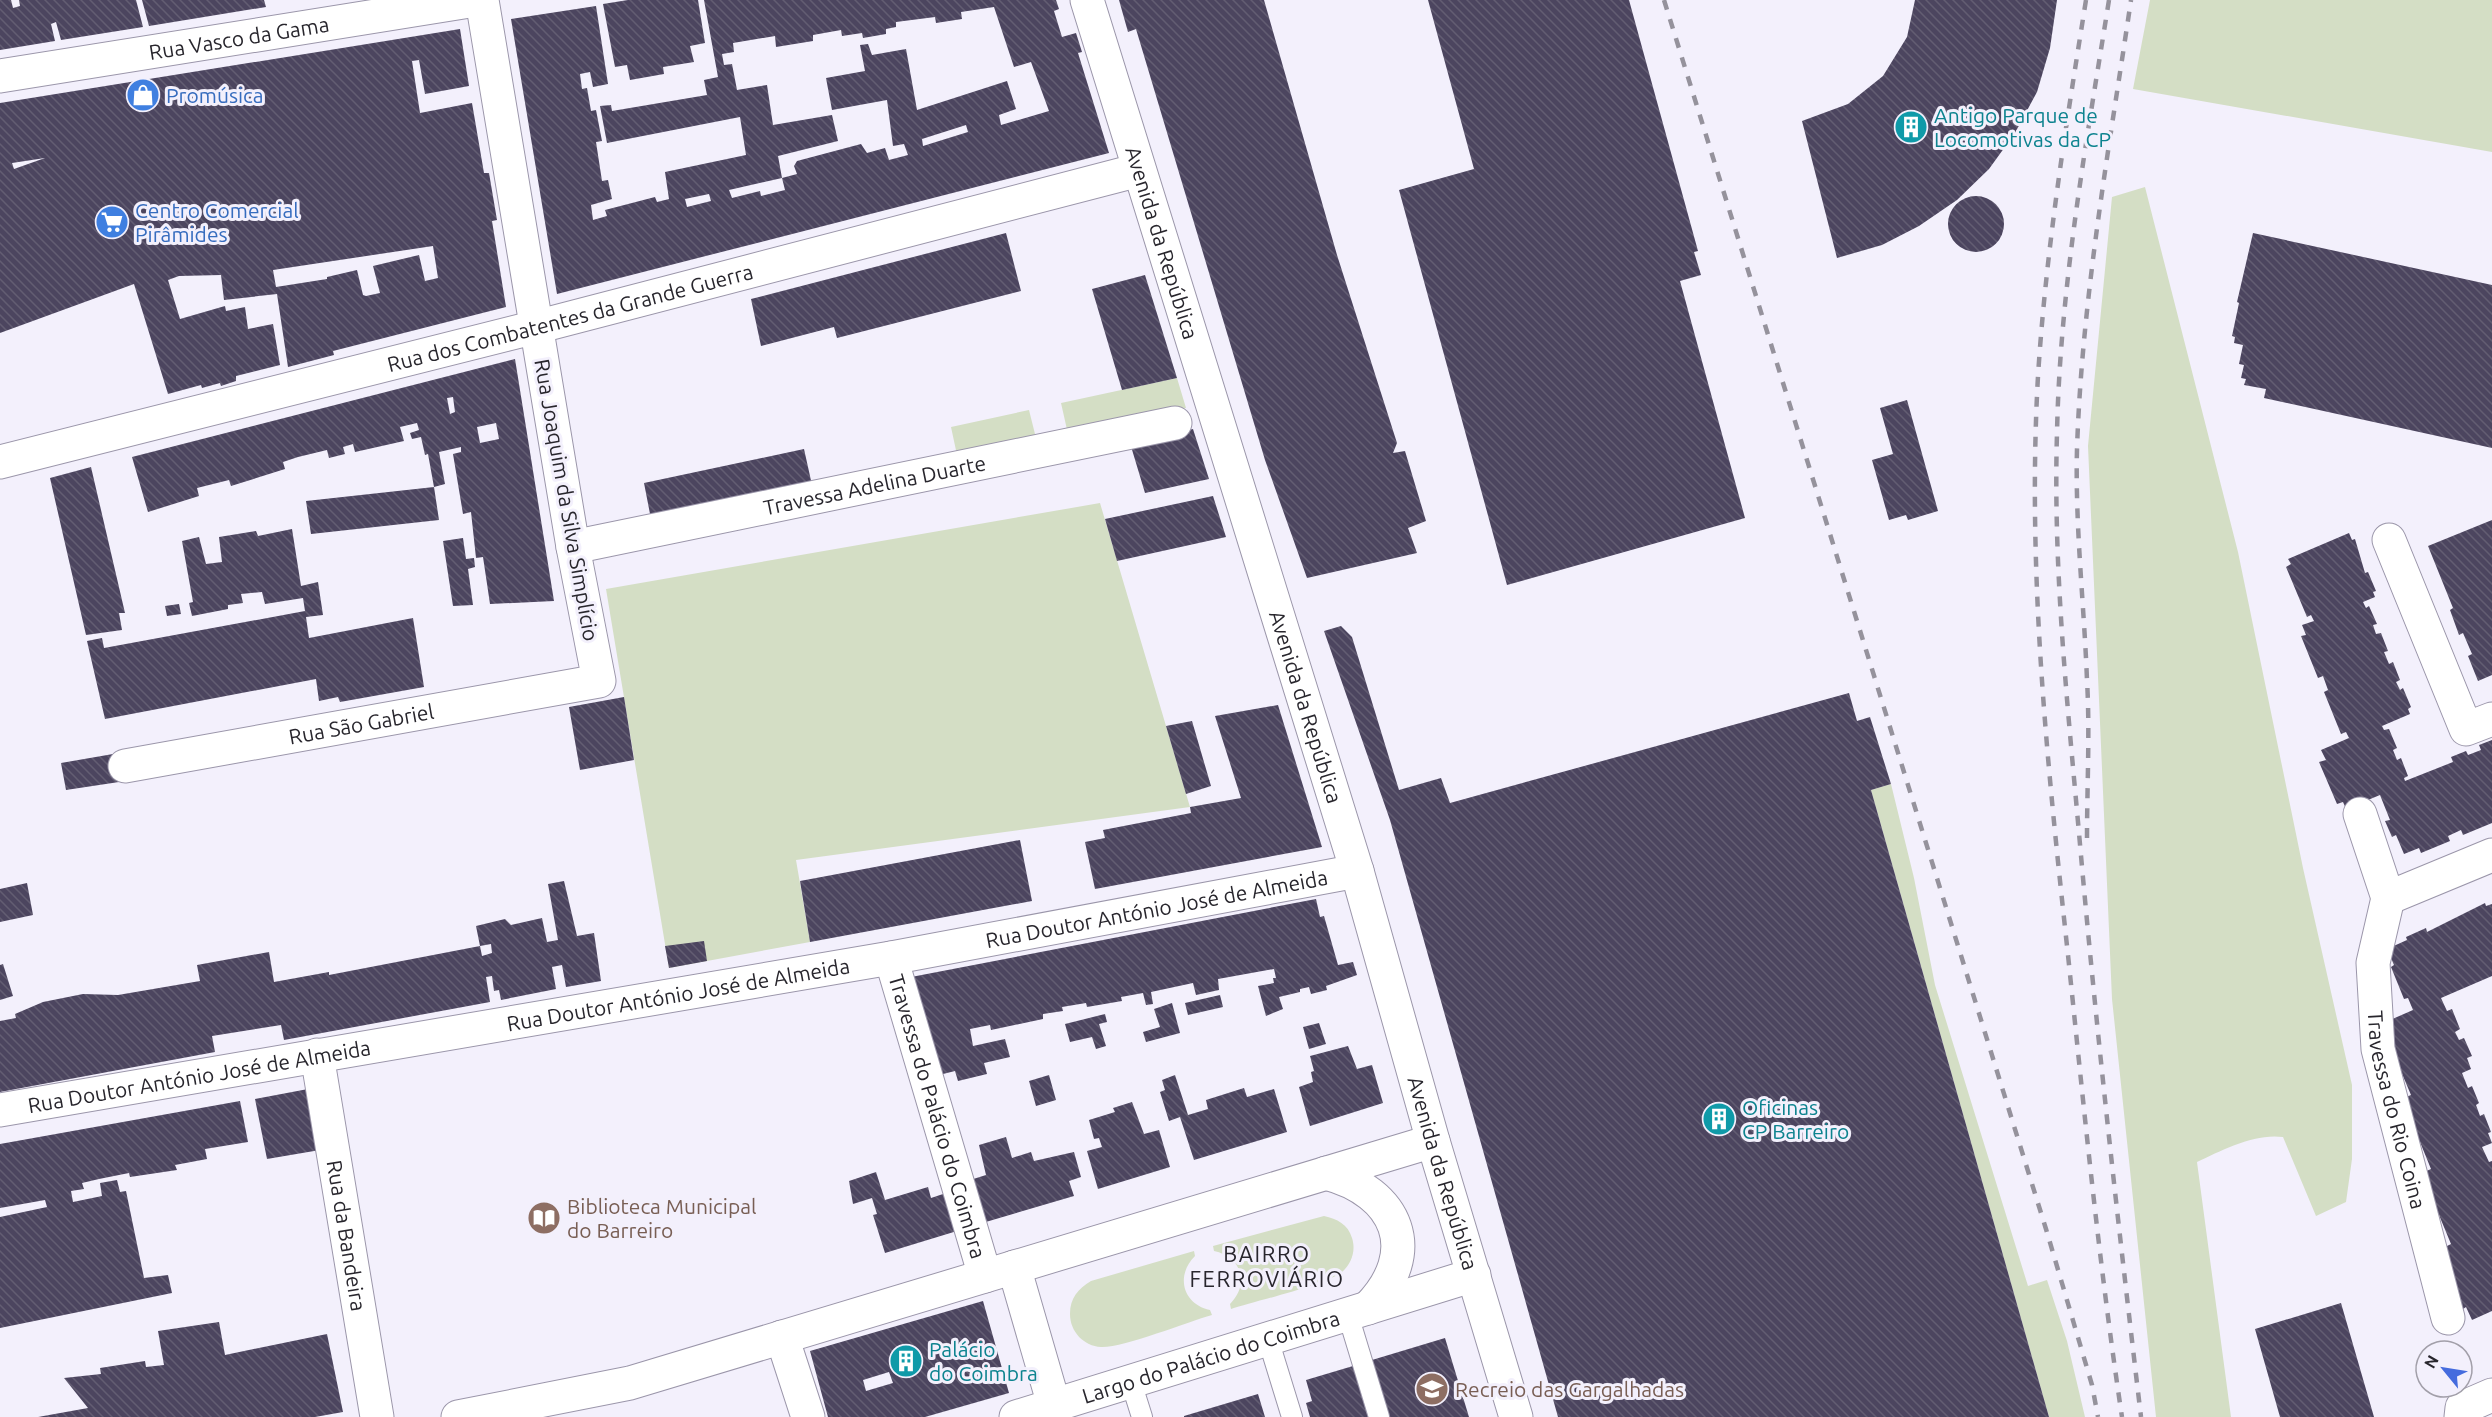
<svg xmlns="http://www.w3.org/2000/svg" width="2492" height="1417" font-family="Ubuntu,sans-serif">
  <defs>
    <pattern id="building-back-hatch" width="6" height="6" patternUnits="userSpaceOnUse" patternTransform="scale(1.5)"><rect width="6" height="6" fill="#4c455f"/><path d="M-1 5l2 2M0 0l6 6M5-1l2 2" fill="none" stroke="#635d72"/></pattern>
  </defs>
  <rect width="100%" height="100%" fill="#f3f0fc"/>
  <path fill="#d4dec5" d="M2150 0H2492V152L2133 89Z
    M2145 187 2238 552 2303 868 2352 1085V1159L2346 1202 2316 1216 2283 1137C2255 1133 2222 1150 2197 1162L2231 1417H2156L2112 999 2088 446 2112 197Z
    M1177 378 1186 408 1068 434 1061 403Z
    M1029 410 1036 438 957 455 951 427Z
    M1100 503 1190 807 796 860 810 942 669 968 606 589Z
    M1891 784 1914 878 1935 985 2028 1286 2047 1280 2067 1341 2085 1417H2049L1871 790Z
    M1324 1216C1337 1219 1348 1224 1352 1238 1356 1250 1352 1263 1342 1272 1326 1285 1255 1301 1231 1309L1230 1304C1250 1284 1242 1257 1214 1251L1213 1246Z
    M1194 1251 1195 1256C1175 1276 1183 1304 1210 1310L1212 1315C1187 1322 1123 1348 1101 1347 1084 1346 1070 1332 1070 1314 1070 1298 1078 1289 1091 1281Z"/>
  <path fill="url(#building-back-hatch)" fill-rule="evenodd" d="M0 0H11L13 8 20 6 19 0H136L143 27 61 40 56 22 51 24 55 41 0 50Z
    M142 0H264L266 7 149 26Z
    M628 0H698L705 43 690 46 694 62 663 67 664 74 630 80 627 65 615 67 603 4Z
    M704 0H1056L1059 9 1054 11 1062 37 1076 33 1082 52 1078 53 1109 153 557 294 511 19 596 6 608 84 593 87 590 72 580 74 582 89 587 88 591 111 596 110 602 141 596 142 602 181 608 180 612 199 591 205 593 220 607 216 605 210 655 197 657 202 669 199 665 172 746 155 740 117 607 143 600 106 611 105 612 111 707 95 704 80 718 77ZM994 7 1014 67 1031 62 1049 111 1001 125 999 115 1016 109 1007 81 917 110 906 49 872 55 868 44 860 45 865 71 826 78 832 110 887 100 893 146 904 144 908 155 889 160 885 148 867 153 861 144 797 161 794 166 797 174 782 178 785 190 761 196 760 191 732 198 729 190 782 178 778 156 838 141 832 115 773 125 767 85 737 90 732 64 724 65 722 54 734 52 733 43 775 36 776 47 813 41V35L841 30 842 36 862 33 863 38 886 34V29L896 27V22L935 17 936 23 962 19 961 12ZM966 125 968 132 923 146 922 139ZM709 194 711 201 687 207 685 199Z
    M1119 0H1264L1337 255 1397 443 1393 453 1405 451 1426 521 1408 528 1417 553 1307 578 1265 460 1136 29 1128 32Z
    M1428 0H1629L1698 251 1694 252 1701 275 1680 281 1745 518 1507 585 1399 190 1474 169Z
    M1915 0H2057L2050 48 2037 92 2015 133 1989 169 1957 200 1919 226 1882 245 1837 258 1802 121 1848 104 1883 76 1907 37Z
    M460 29 469 86 425 94 419 60 412 61 420 113 472 103 484 173H489L497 220 492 221 506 307 333 351 334 355 288 367 277 294 224 300 221 275 179 276 168 280 180 319 225 306 226 311 245 307 248 329 273 324 280 365 236 376V381L221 386 220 383 202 388 201 385 168 394 134 284 0 333V103ZM45 158 14 169 12 163ZM433 246 438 278 425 281 419 255 373 266 380 293 366 296 363 295 357 270 327 277V279L276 287 273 270Z
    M1948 224a28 28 0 1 1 56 0a28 28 0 1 1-56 0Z
    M1006 233 1021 291 837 338 834 327 761 346 751 299Z
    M2253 233 2492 285V448L2264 398 2266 389 2244 385 2246 379 2241 378 2244 365 2239 364 2243 345 2234 343 2235 337 2232 336 2239 303 2237 302Z
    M1145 275 1177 378 1122 390 1092 289Z
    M515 359 554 601 490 604 483 557 476 558 471 512 463 514 453 454 461 452V447L439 452 445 484 434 487 428 454 425 455 421 437 412 439 410 433 419 430 417 423 400 427 404 441 355 452 353 444 343 447 345 454 329 458 327 450 298 457 283 462 285 469 231 486 229 480 197 488 199 496 148 512 132 457ZM453 397 455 412 450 414 447 398ZM496 423 499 439 480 443 477 427Z
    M1907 400 1938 511 1908 520 1906 515 1889 520 1872 460 1893 454 1880 408Z
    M1193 429 1209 479 1145 493 1130 443Z
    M804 449 812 485 651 519 644 483Z
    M91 467 125 613H119L122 630 86 635 50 478Z
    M434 487 439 520 311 534 306 501Z
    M1213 496 1226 537 1117 561 1105 519Z
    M2492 520V675L2478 681 2468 656 2472 654 2463 633 2459 635 2450 610 2453 608 2428 546Z
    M292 529 301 586 318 582 323 615 306 617 309 638 413 618 424 687 340 702 338 697 319 701 316 679 105 719 87 641 102 638 104 648 305 611 303 598 265 604 262 592 241 594 243 603 228 605V609L192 616 189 603 193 602 182 541 199 537 206 564 222 562 219 537 256 531 258 536Z
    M2349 533 2352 540 2355 539 2365 573 2368 572 2376 591 2373 592 2375 597 2363 602 2366 608 2369 606 2377 624 2373 625 2376 634 2381 633 2388 651 2384 652 2389 664 2393 662 2400 680 2396 682 2400 690 2403 688 2411 707 2408 709 2410 714 2382 726 2384 730 2389 729 2397 748 2393 750 2397 760 2401 758 2408 776 2404 778 2405 781 2453 762 2451 757 2466 751 2468 755 2481 750 2479 745 2492 740V823L2463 835 2461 830 2448 836 2450 841 2421 853 2419 848 2404 854 2396 835 2392 837 2385 821 2390 820 2380 795 2346 809 2343 802 2337 804 2319 762 2326 760 2321 750 2349 738 2346 732 2341 734 2324 692 2328 690 2323 676 2318 678 2301 636 2306 635 2302 625 2314 621 2311 615 2307 617 2286 567 2291 564 2288 559Z
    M463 538 466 559 474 558 475 567 468 569 473 605 453 606 443 541Z
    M179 604 181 614 167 616 165 606Z
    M1341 626 1352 637 1399 790 1441 778 1450 803 1849 693 1857 721 1870 717 1891 784 1871 790 2049 1417H1558L1390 820 1324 631Z
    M624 697 634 760 580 770 569 707Z
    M1278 705 1322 847 1095 889 1085 842 1105 838 1103 830 1191 813 1190 807 1241 798 1215 716Z
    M1192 721 1211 786 1186 794 1166 726Z
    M113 754 119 782 66 790 61 763Z
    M1020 840 1032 901 810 942 800 881Z
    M564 881 577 936 594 933 601 981 566 987 562 965 552 967 556 989 501 1000 499 990 494 991 492 976 486 977 490 1002 284 1040 281 1025 212 1036 215 1052 0 1092V1021L16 1018 15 1014 43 1002 83 994 118 995 200 981 197 965 269 952 274 982 329 972V975L480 946 482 956 492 953 491 944 480 946 476 926 505 919 511 925 542 918 547 942 558 940 548 884Z
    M27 883 33 915 0 922V889Z
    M1316 899 1320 917 1324 916 1338 965 1353 962 1357 975 1326 986 1327 990 1311 994 1309 987 1300 989V992L1279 997 1283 1009 1266 1016 1258 986 1274 983 1273 978H1276L1274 969 1218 979 1219 990 1196 995 1193 983 1151 992 1153 1004 1146 1005 1143 993 1121 997 1122 1001 1087 1007 1086 1003 1062 1007 1063 1011 1043 1014V1019L991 1030 990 1025 970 1029 973 1046 1005 1039 1010 1057 984 1063 987 1074 958 1081 955 1071 935 1076 906 978Z
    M2485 903 2486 906 2492 904V976L2441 998 2447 1011 2452 1009 2460 1029 2455 1032 2459 1040 2464 1038 2472 1056 2467 1058 2471 1069 2462 1073 2468 1088 2472 1086 2479 1103 2476 1105 2480 1116 2484 1114 2491 1132 2488 1133 2492 1143 2482 1147 2489 1162 2492 1161V1311L2472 1320 2466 1307 2463 1309 2441 1249 2451 1244 2439 1215 2436 1217 2422 1173 2431 1169 2420 1142 2415 1143 2401 1099 2411 1095 2381 1024 2413 1010 2408 998 2404 999 2391 967 2394 965 2387 949 2407 940 2406 937 2426 928 2427 932Z
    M704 941 707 961 669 968 665 946Z
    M3 964 13 996 0 1000V965Z
    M1220 995 1223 1007 1188 1015 1185 1003Z
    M1172 1003 1180 1033 1146 1042 1143 1032 1160 1027 1154 1009Z
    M1105 1014 1107 1022 1099 1024 1106 1046 1096 1049 1092 1037 1070 1042 1065 1024Z
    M1319 1023 1326 1044 1309 1049 1303 1027Z
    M1348 1046 1357 1069 1372 1065 1383 1103 1310 1126 1299 1087 1313 1082 1311 1072 1314 1071 1310 1056Z
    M1049 1075 1056 1100 1036 1106 1029 1081Z
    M1175 1075 1188 1115 1208 1109 1206 1100 1244 1088 1247 1097 1274 1089 1287 1132 1194 1160 1180 1117 1169 1121 1160 1092 1165 1090 1162 1080Z
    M308 1089 320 1150 267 1159 255 1099Z
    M240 1101 248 1142 205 1149 207 1159 175 1165 177 1170 130 1177 129 1173 99 1179 82 1183 84 1189 71 1191 73 1202 102 1196 100 1183 117 1180 120 1192 126 1191 144 1278 168 1275 172 1293 0 1328V1217L47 1207 45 1200 0 1208V1144Z
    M1132 1102 1144 1134 1159 1130 1170 1167 1098 1189 1087 1151 1102 1147 1099 1138 1094 1139 1089 1120 1115 1112 1113 1108Z
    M1006 1137 1012 1158 1031 1152 1034 1161 1074 1152 1081 1177 1069 1181 1074 1196 979 1224 967 1181 986 1175 979 1145Z
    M876 1172 885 1200 928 1187 931 1198 946 1193 957 1231 885 1253 873 1215 877 1214 872 1198 853 1204 849 1181Z
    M983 1301 1009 1393 925 1417H828L810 1351ZM889 1372 893 1383 866 1391 863 1380Z
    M2341 1303 2374 1417H2280L2255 1329Z
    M219 1322 225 1355 327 1334 343 1412 315 1417H38L88 1408 64 1378 101 1374 100 1368 145 1361 146 1367 164 1365 158 1331Z
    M1445 1338 1469 1417H1389L1372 1360Z
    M1353 1366 1368 1417H1310L1306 1403 1312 1401 1306 1380Z
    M1258 1394 1265 1417H1184V1416Z"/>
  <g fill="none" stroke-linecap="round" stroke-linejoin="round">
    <defs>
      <path id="service" d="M1348 1315 1379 1417
        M1268 1339 1292 1417
        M1131 1382 1142 1417"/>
      <g id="minor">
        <path id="s1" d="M1087 0 1357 871 1433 1141 1516 1417"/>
        <path id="s2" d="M0 76 476 0"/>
        <path id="s3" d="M0 462 536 327 1139 170"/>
        <path d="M2389 540 2466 729 2492 719"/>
        <path id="s4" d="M573 547 1175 423"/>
        <path id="s5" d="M125 766 599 681 573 547 482 0"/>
        <path d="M2360 814 2388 898 2492 855"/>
        <path id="s6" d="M2388 898 2373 963 2378 1049 2448 1318"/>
        <path id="s7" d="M891 958 985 1276"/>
        <path id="s8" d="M317 1055 377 1417"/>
        <path id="s9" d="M0 1110 891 958 1357 871"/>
        <path d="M1326 1173C1398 1192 1423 1252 1368 1308"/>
        <path d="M1014 1267 1054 1405"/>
        <path d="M782 1337 808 1417"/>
        <path d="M458 1417 630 1383 1433 1141"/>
        <path id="s10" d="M1016 1417 1474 1275"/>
        <path d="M2461 1417 2462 1408 2492 1395"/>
      </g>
    </defs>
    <use href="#service" stroke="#9b96aa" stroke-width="22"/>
    <use href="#minor" stroke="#9b96aa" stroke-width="35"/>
    <use href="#service" stroke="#fff" stroke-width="20"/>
    <use href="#minor" stroke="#fff" stroke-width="33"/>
    <path stroke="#95929c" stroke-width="4.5" stroke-dasharray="10 10" stroke-linecap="butt" d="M1664 0 2046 1229 2092 1385 2098 1417
      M2086 0C2066 125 2046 250 2038 376 2027 569 2047 763 2068 955 2084 1109 2099 1264 2122 1417
      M2109 0C2086 144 2060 288 2057 433 2053 567 2067 700 2079 833 2096 1028 2118 1223 2141 1417
      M2087 838C2087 786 2090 732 2087 680 2084 603 2075 526 2077 449 2082 298 2109 149 2131 0"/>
  </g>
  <defs>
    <symbol id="shop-disc" viewBox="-11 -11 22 22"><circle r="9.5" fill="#3f7fe0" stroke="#f3f0fc"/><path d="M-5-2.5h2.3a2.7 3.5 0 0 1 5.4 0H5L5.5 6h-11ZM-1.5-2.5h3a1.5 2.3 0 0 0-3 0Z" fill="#fff"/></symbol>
    <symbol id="building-disc" viewBox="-11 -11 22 22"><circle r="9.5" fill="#0f9aa8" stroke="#f3f0fc"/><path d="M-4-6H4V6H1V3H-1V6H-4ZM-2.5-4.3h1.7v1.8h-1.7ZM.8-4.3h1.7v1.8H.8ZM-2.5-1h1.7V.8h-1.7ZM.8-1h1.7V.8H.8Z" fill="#fff"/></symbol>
    <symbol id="supermarket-disc" viewBox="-11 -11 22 22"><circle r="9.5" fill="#3f7fe0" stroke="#f3f0fc"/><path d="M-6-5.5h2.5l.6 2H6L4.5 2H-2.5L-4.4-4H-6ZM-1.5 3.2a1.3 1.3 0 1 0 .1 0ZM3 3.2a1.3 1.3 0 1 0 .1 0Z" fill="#fff"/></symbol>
    <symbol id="library-disc" viewBox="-11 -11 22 22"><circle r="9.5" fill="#8d6e63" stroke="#f3f0fc"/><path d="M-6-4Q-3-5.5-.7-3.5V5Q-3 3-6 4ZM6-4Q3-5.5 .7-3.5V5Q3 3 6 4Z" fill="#fff"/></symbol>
    <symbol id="school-disc" viewBox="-11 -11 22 22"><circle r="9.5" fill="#8d6e63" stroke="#f3f0fc"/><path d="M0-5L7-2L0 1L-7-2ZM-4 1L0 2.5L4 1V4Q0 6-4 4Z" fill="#fff"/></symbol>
  </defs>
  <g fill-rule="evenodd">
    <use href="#shop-disc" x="124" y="76" width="38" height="38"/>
    <use href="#building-disc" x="1892" y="108" width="38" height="38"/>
    <use href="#supermarket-disc" x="93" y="203" width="38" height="38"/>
    <use href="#building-disc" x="1700" y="1100" width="38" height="38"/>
    <use href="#library-disc" x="525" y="1199" width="38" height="38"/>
    <use href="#building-disc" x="887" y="1342" width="38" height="38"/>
    <use href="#school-disc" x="1413" y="1370" width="38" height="38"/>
  </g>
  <g text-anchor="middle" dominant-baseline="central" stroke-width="6" stroke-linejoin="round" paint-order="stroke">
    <g font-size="21" fill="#28262d" stroke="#f3f0fc">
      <text stroke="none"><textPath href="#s2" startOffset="242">Rua Vasco da Gama</textPath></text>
      <text stroke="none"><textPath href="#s1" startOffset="254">Avenida da República</textPath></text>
      <text stroke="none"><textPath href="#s3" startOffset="588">Rua dos Combatentes da Grande Guerra</textPath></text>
      <text stroke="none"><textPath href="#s4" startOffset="308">Travessa Adelina Duarte</textPath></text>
      <text transform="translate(567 500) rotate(80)">Rua Joaquim da Silva Simplício</text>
      <text stroke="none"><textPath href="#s1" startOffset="740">Avenida da República</textPath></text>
      <text stroke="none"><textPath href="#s5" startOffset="240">Rua São Gabriel</textPath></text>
      <text stroke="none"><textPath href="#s9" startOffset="1174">Rua Doutor António José de Almeida</textPath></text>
      <text stroke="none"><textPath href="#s9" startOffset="688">Rua Doutor António José de Almeida</textPath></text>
      <text stroke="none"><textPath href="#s9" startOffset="202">Rua Doutor António José de Almeida</textPath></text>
      <text stroke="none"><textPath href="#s6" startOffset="216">Travessa do Rio Coina</textPath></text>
      <text stroke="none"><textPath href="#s7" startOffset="165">Travessa do Palácio do Coimbra</textPath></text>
      <text stroke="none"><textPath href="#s1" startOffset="1226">Avenida da República</textPath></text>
      <text stroke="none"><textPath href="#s8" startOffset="183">Rua da Bandeira</textPath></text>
      <text stroke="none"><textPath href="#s10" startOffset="204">Largo do Palácio do Coimbra</textPath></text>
    </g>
    <g font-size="21" fill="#366cbe" stroke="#f3f0fc" text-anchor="start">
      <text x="166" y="95">Promúsica</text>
      <text x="135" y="210">Centro Comercial<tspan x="135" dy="24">Pirâmides</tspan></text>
    </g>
    <g font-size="21" fill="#0d838f" stroke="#f3f0fc" text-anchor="start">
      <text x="1934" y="115">Antigo Parque de<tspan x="1934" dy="24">Locomotivas da CP</tspan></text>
      <text x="1742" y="1107">Oficinas<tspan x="1742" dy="24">CP Barreiro</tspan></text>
      <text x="929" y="1349">Palácio<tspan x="929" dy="24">do Coimbra</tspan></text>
    </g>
    <g font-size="21" fill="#785e54" stroke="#f3f0fc" text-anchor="start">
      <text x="567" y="1206">Biblioteca Municipal<tspan x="567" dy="24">do Barreiro</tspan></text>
      <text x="1455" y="1389">Recreio das Gargalhadas</text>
    </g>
    <g font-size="22" letter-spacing="1.5" fill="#28262d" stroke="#f3f0fc">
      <text x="1267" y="1253">BAIRRO<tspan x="1267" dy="25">FERROVIÁRIO</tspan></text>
    </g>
  </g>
  <g transform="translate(2444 1369) rotate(300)"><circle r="28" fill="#f3f0fc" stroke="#a29fa9" stroke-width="1.5"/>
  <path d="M0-4.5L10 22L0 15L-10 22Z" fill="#456cde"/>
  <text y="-9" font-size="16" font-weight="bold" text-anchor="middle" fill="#28262d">N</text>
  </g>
</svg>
